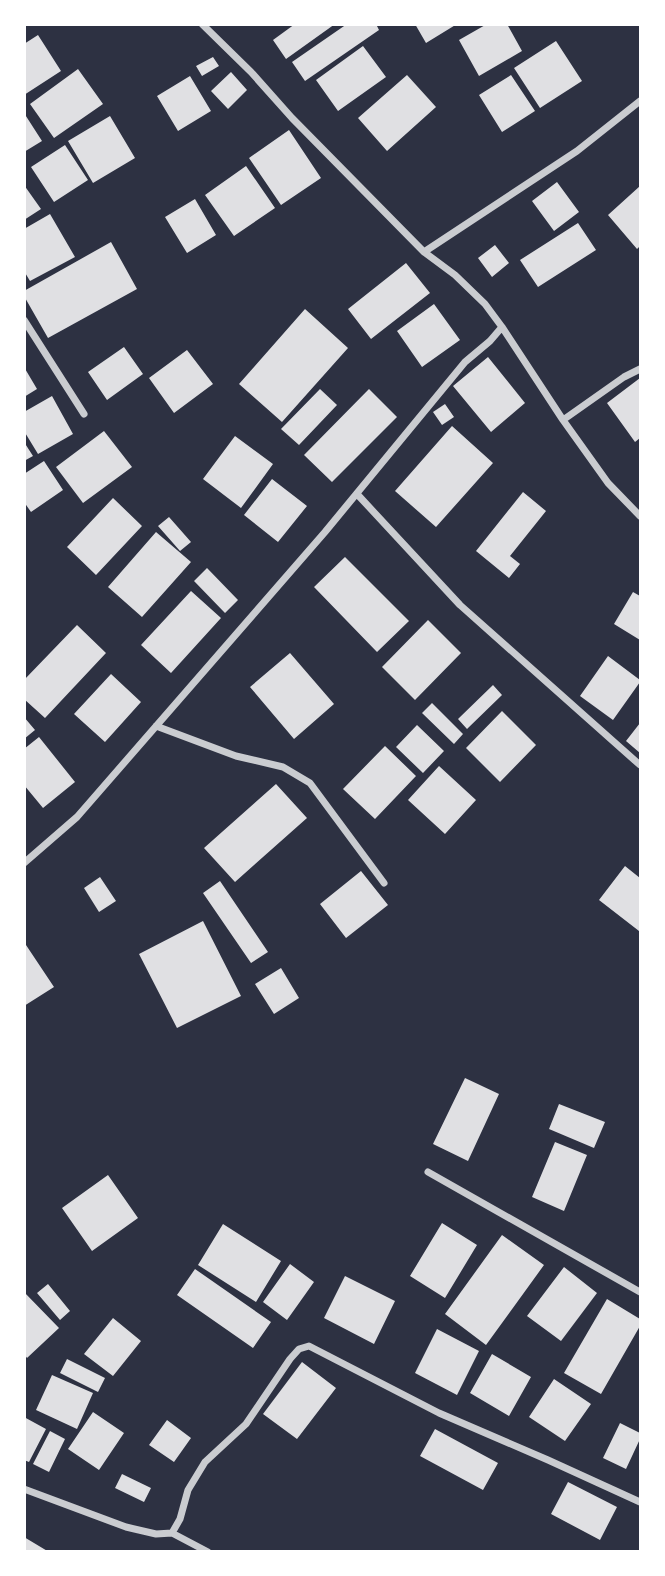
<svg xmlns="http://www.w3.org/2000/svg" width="665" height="1576" font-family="Overpass,sans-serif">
  <rect width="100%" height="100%" fill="#2d3142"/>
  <path fill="#e0e0e3" d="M295 24H335L286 59 273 40Z
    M347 24H376L379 30 305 81 292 62Z
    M415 24H457L426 43Z
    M487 24H507L522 51 479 76 459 40Z
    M38 35 61 71 24 95V44Z
    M556 41 582 81 540 108 514 68Z
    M363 46 386 77 338 111 316 80Z
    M213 57 219 66 202 76 196 66Z
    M78 69 103 104 54 138 30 104Z
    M231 72 247 90 228 109 211 91Z
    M407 75 436 107 387 151 358 118Z
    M511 75 535 111 502 132 479 95Z
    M190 76 211 111 178 131 157 96Z
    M24 113 42 141 24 152Z
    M110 116 135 158 93 183 68 141Z
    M289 130 321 178 281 205 249 158Z
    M65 145 88 180 54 202 31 167Z
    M246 166 275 208 234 236 205 195Z
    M557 182 579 212 554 231 532 201Z
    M24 185 41 209 24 220Z
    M640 186V246L637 249 608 215Z
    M195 199 216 235 187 253 165 217Z
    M50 214 75 257 30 281 24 271V229Z
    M578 223 596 250 538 287 520 260Z
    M111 242 137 289 48 338 24 296V291Z
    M495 245 509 263 492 277 478 258Z
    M406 263 430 293 371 339 348 309Z
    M434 304 460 340 422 367 397 331Z
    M305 309 348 348 282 422 239 384Z
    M124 347 143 374 107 400 88 372Z
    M187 350 213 384 174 413 149 378Z
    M488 357 525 403 491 432 453 386Z
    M24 367 37 389 24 397Z
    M640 378V438L635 442 607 403Z
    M320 389 337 405 299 445 281 429Z
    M369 389 397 417 332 482 304 455Z
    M52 396 73 434 38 454 24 431V412Z
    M445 404 454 417 442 425 433 412Z
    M452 426 493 463 436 527 395 491Z
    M104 431 132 467 83 503 56 467Z
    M235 436 273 464 241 508 203 479Z
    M24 442 33 456 24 461Z
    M44 461 63 490 31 512 24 502V474Z
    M272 479 307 506 278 542 244 515Z
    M523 492 546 511 510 556 520 564 509 578 476 551Z
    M113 498 142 526 96 575 67 547Z
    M169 517 191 542 180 551 158 526Z
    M156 532 191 562 142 617 108 587Z
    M345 557 409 621 377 652 314 587Z
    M207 568 238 600 225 613 194 581Z
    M191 591 221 618 171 673 141 645Z
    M633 592 640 596V640L614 624Z
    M428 620 461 653 415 700 382 667Z
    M77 625 106 653 45 718 24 699V680Z
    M290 653 334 704 294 739 250 687Z
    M608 656 640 680V682L613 720 580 696Z
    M111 674 141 702 105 742 74 714Z
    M493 685 502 695 467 729 458 719Z
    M432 703 463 734 454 744 422 713Z
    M502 711 536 745 500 782 466 748Z
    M24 717 35 730 24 739Z
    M640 723V753L626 741Z
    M417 725 444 751 423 773 396 747Z
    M39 737 75 782 43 808 24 785V749Z
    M385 746 416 776 375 819 343 789Z
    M439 766 476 800 445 834 408 800Z
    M276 784 307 818 235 882 204 848Z
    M625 866 640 878 639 931 599 900Z
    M361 871 388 905 346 938 320 904Z
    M100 877 116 901 99 912 84 888Z
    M220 881 268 952 251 963 203 893Z
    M203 921 241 996 177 1028 139 954Z
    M24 942 54 987 24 1006Z
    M281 968 299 998 274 1014 255 984Z
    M465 1078 499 1094 468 1161 433 1144Z
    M559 1104 605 1122 594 1148 549 1129Z
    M555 1142 587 1155 564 1211 532 1197Z
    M108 1175 138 1218 92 1251 62 1208Z
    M442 1223 477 1245 445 1298 410 1276Z
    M223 1224 281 1261 256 1302 198 1265Z
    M502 1235 544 1265 486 1345 445 1314Z
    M290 1264 314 1282 287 1320 263 1302Z
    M564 1267 597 1293 561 1341 527 1316Z
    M195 1269 271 1322 253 1348 177 1295Z
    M345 1276 395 1301 374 1344 324 1318Z
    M48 1284 70 1311 60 1320 37 1293Z
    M24 1292 59 1328 27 1358 24 1354Z
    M607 1299 640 1319V1326L601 1394 564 1373Z
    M113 1318 141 1341 113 1376 84 1354Z
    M437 1329 479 1351 457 1395 415 1373Z
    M492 1354 531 1377 509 1416 470 1393Z
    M67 1359 105 1378 98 1392 60 1373Z
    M302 1362 336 1388 297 1439 263 1414Z
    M52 1375 93 1393 77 1429 36 1410Z
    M554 1379 591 1404 565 1441 529 1417Z
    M93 1412 124 1433 99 1470 68 1449Z
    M24 1417 46 1429 29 1462 24 1460Z
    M167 1420 191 1438 174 1462 149 1445Z
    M620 1423 640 1433V1439L626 1469 603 1458Z
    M435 1429 498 1463 483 1490 420 1456Z
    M50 1431 65 1439 49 1472 33 1464Z
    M122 1474 151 1488 144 1502 115 1488Z
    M568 1482 617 1507 600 1540 551 1514Z
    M24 1537 49 1552H24Z"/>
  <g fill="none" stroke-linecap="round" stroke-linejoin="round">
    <path stroke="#caccd0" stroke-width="7" d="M202 24 251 72 292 118 424 252 455 275 485 304 502 327 563 420 608 483 640 516
      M424 252 577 151 640 101
      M24 320 84 414
      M563 420 624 377 640 369
      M357 494 460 605 640 765
      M156 726 236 756 283 767 310 783 384 883
      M24 863 77 817 325 532 465 362 490 341 502 327
      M428 1172 640 1292
      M24 1489 126 1527 156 1534 172 1533 180 1519 188 1490 205 1462 246 1424 290 1359 299 1349 309 1346 439 1413 548 1460 640 1502
      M172 1533 208 1552"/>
  </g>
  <rect width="665" height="1576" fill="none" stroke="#ffffff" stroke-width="52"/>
</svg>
